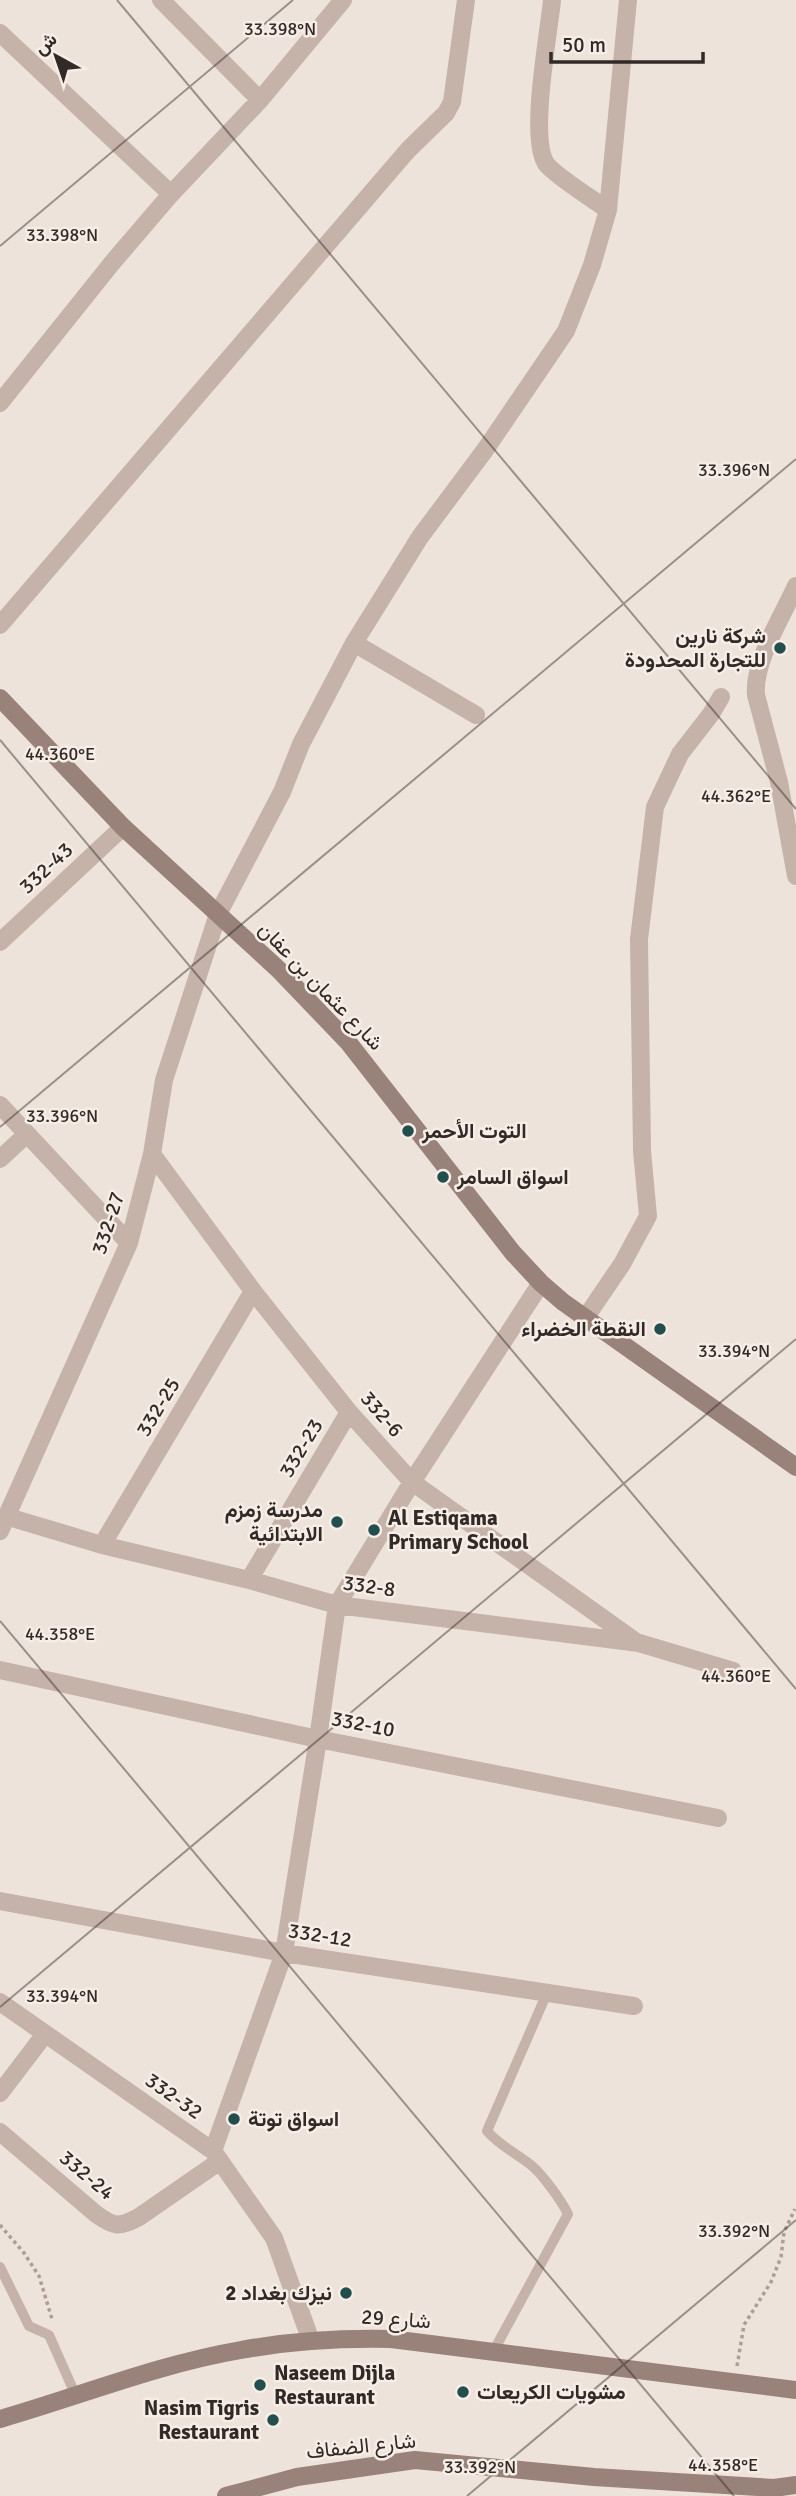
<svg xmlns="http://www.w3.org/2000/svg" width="796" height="2496" font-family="Signika,Vazirmatn,sans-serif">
  <rect width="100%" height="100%" fill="#eee3da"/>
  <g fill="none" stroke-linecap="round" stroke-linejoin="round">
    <path stroke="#b09d92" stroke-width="3.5" stroke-dasharray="3.5 3.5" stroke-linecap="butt" d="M0 2225 24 2253 39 2276 52 2319
      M737 2366 744 2325 771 2282 781 2257 784 2232 795 2209"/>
    <path stroke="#c5b2a8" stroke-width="10" d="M0 2267 29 2326 49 2335 76 2396
      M493 2352 568 2214C561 2200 543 2175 531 2165 516 2153 500 2146 487 2131L547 1993"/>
    <path stroke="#c5b2a8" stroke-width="18" d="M161 0 260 100
      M552 0C549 33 528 141 547 165 560 179 591 198 608 210
      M0 33 171 194
      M0 403 112 263 171 194 260 100 343 0
      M796 586C782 617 753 662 756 695L779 782 796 876
      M0 625 408 150 446 113 452 102 466 0
      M354 643 476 715
      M0 942 123 827
      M0 1105 129 1243
      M152 1154 253 1291 349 1412 412 1482 635 1641
      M0 1159 27 1134
      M586 1317 622 1264 648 1216 642 1151 639 939 655 807 680 754 711 714 721 697
      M5 1516 102 1545 249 1580 337 1605 639 1643 733 1671
      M0 1531 129 1243 152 1154 164 1080 218 914 282 792 301 744 354 643 420 537 485 450 566 331 592 265 608 210 628 0
      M102 1545 253 1291
      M249 1580 349 1412
      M0 1670 318 1739 718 1818
      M0 1901 284 1953 634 2006
      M0 2002 213 2151 274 2238 311 2341
      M0 2093 45 2034
      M0 2132 96 2214C114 2227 119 2228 139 2217L220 2161
      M213 2151 284 1953 318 1739 337 1605 412 1482 541 1283"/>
    <path stroke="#988279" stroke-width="18" d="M0 698 123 827 278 969 348 1042 513 1253 541 1283 563 1302 796 1467
      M0 2419C80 2396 159 2364 241 2350 290 2341 341 2338 391 2339L796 2390
      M226 2496 297 2477 415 2460 594 2477 774 2488 796 2485"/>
  </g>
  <path fill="none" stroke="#322a27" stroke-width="2" stroke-opacity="0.45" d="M117 0 796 809M0 246 293 0M0 740 796 1689M0 1127 796 459M0 1621 734 2496M0 2007 796 1339M467 2496 796 2220"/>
  <g fill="#224f4e" stroke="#f6ede6" stroke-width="2.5">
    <circle cx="780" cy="648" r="7"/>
    <circle cx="408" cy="1131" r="7"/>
    <circle cx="443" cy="1177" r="7"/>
    <circle cx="660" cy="1329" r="7"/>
    <circle cx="337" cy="1522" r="7"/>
    <circle cx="374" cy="1530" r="7"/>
    <circle cx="234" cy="2119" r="7"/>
    <circle cx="346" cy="2293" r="7"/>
    <circle cx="260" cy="2385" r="7"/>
    <circle cx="463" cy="2392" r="7"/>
    <circle cx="273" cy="2420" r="7"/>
  </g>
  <g text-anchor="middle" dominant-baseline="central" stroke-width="5" stroke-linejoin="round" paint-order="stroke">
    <g font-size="21" font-weight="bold" fill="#322a27" stroke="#f6ede6" text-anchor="start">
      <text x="766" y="636" text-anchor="end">شركة نارين<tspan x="766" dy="24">للتجارة المحدودة</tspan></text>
      <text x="422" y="1131">التوت الأحمر</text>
      <text x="457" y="1177">اسواق السامر</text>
      <text x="646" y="1329" text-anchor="end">النقطة الخضراء</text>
      <text x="323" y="1510" text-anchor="end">مدرسة زمزم<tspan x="323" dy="24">الابتدائية</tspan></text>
      <text x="388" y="1518">Al Estiqama<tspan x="388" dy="24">Primary School</tspan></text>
      <text x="248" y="2119">اسواق توتة</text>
      <text x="332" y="2293" text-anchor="end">نيزك بغداد 2</text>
      <text x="274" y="2373">Naseem Dijla<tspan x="274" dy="24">Restaurant</tspan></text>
      <text x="477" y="2392">مشويات الكريعات</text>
      <text x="259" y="2408" text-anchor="end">Nasim Tigris<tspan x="259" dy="24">Restaurant</tspan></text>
    </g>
    <g font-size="21" fill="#322a27" stroke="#f6ede6">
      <text transform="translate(46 868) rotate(-43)">332-43</text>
      <text transform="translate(321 986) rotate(46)">شارع عثمان بن عفان</text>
      <text transform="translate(108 1223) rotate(-72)">332-27</text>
      <text transform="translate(158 1407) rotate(-59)">332-25</text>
      <text transform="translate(382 1414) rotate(49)">332-6</text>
      <text transform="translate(301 1448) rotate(-59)">332-23</text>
      <text transform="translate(369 1586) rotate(8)">332-8</text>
      <text transform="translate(363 1724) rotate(11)">332-10</text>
      <text transform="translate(320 1935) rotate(9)">332-12</text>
      <text transform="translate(174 2096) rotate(35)">332-32</text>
      <text transform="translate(87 2175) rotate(40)">332-24</text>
      <text transform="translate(396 2319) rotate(4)">شارع 29</text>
      <text transform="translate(361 2446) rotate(-6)">شارع الضفاف</text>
    </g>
  </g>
  <g font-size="18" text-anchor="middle" fill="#322a27" stroke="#f6ede6" stroke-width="5" stroke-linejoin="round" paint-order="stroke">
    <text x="280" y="35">33.398°N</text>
    <text x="62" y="241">33.398°N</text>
    <text x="734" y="476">33.396°N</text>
    <text x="60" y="760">44.360°E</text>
    <text x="736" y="802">44.362°E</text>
    <text x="62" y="1122">33.396°N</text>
    <text x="734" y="1357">33.394°N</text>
    <text x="60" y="1640">44.358°E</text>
    <text x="736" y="1682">44.360°E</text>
    <text x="62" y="2002">33.394°N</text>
    <text x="734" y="2237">33.392°N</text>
    <text x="723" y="2471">44.358°E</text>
    <text x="480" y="2473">33.392°N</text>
  </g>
  <g transform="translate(56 56) rotate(320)" stroke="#f6ede6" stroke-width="5" paint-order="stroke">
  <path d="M0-5L12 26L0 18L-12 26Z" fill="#322a27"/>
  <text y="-10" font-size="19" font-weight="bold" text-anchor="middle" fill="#322a27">ش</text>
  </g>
  <path d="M551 52v10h152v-10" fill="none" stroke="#322a27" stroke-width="3.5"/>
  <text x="562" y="52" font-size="21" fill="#322a27" stroke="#f6ede6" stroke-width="5" paint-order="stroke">50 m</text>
</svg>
